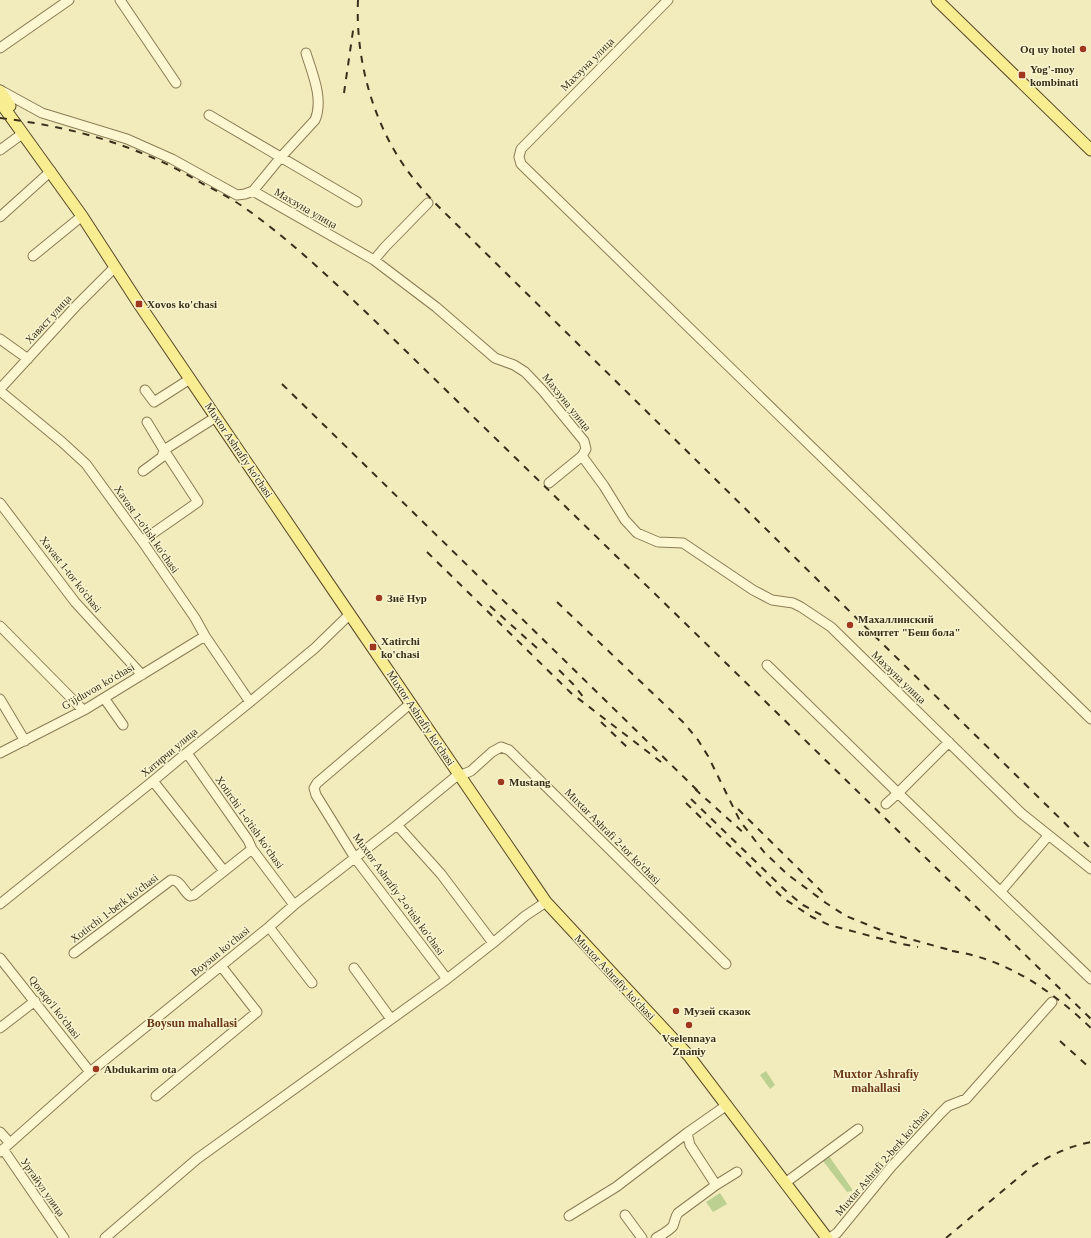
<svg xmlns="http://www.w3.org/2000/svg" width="1091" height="1238" font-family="'Times New Roman',serif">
  <rect width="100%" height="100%" fill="#f2ecbd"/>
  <path fill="#bcd091" d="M766 1071 775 1085 770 1089 760 1075Z
    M826 1156H829L852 1189V1191L847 1192 823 1161V1158Z
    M720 1193 727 1204 713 1212 706 1202Z"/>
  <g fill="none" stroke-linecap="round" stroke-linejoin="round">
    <defs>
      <path id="minor" d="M120 0 176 83
        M668 0 521 149 519 157 521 164 1091 719
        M0 48 69 0
        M0 90 42 113 127 139 172 159 237 195 245 194 253 191 374 260 436 307 495 358 514 365 525 372 543 391 584 441 586 449 582 456 604 486 625 520 637 533 658 542 683 543 686 545 753 590 772 600 793 603 801 607 831 627 1021 813 1091 869
        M209 115 357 202
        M0 150 22 134
        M253 191 281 157 315 120C324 99 312 73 306 53
        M0 217 51 171
        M33 256 82 216
        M374 260 385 247 428 203
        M0 339 28 359
        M0 389 77 305 115 267
        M145 390 154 402 190 379
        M0 391 62 442 86 464 142 541 195 618 205 636 250 702
        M143 471 162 457 164 450 216 417
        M549 483 582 456
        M0 503 75 602 142 675
        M142 541 198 502 164 450 147 422
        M0 626 83 710
        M767 665 898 793 1091 979
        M104 698 123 725
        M0 699 25 741
        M411 703 317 783 314 788 316 795 355 858 447 979
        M0 753 86 709 205 636
        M187 753 248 840 252 849 294 905
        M153 781 224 871
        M886 804 898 793 949 742
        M397 825 441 874 493 943
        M1001 891 1048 836
        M0 904 153 781 178 760 250 702 315 648 350 614
        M269 927 312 983
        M74 953 171 880C181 880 182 890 190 896L194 895 252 849
        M0 958 90 1072
        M354 968 391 1019
        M0 1028 35 1001
        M156 1096 257 1012 221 966
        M0 1132 10 1143
        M687 1133 690 1145 716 1185
        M3 1149 64 1238
        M0 1152 90 1072 269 927 294 905 397 825 454 778 471 771 492 752 501 747 509 750 726 964
        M785 1183 858 1129
        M625 1215 642 1238
        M569 1216 616 1187 687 1133 727 1105
        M105 1238 197 1159 447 979 493 943 525 916 546 902
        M656 1238C661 1235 669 1231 673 1226 675 1221 675 1217 678 1213L716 1185 737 1172
        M830 1238 837 1233 891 1167 940 1114 948 1106 966 1099 1052 1002"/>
      <path id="major" d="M937 0 1091 150
        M0 91 10 106
        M0 102 82 216 139 304 342 603 546 902 689 1056 827 1238"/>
    </defs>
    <use href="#minor" stroke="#8b7c55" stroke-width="11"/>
    <use href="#major" stroke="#58492a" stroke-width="13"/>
    <use href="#minor" stroke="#fcf7d1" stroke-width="9"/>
    <use href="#major" stroke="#f9ed91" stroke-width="11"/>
    <path stroke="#392f1b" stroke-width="2" stroke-dasharray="7 7" stroke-linecap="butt" d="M358 0C355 64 376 135 418 184 427 195 436 204 445 213L1091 849
      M344 93 354 24
      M0 118C49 124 100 135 146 155 166 163 185 173 203 184 217 191 232 199 245 208 290 240 331 279 371 317L1091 1019
      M282 384 699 792
      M427 552 571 693 661 762
      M557 602 684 723 698 740 708 756 740 821 764 852 787 874 826 903 846 916 888 933 957 952
      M490 606 537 648
      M559 670 573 684 584 698
      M601 722 630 750
      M695 789 747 836
      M691 799 787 892 803 905 827 918
      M686 803 783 898 812 917 829 925 897 943 918 947
      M738 809 826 896
      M952 951C1007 959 1052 991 1091 1028
      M1060 1041 1091 1069
      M946 1238 1030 1168C1049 1156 1069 1146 1091 1142"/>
  </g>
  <g fill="#a0381f" stroke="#f8f4ce" stroke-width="1.5">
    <circle cx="1083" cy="49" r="4"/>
    <rect x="1018" y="71" width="8" height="8" rx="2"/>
    <rect x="135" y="300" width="8" height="8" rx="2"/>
    <circle cx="379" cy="598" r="4"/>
    <circle cx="850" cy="625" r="4"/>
    <rect x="369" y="643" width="8" height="8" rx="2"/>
    <circle cx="501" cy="782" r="4"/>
    <circle cx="676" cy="1011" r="4"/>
    <circle cx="689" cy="1025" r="4"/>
    <circle cx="96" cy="1069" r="4"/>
  </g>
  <g text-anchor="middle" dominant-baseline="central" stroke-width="3" stroke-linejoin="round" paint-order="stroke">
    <g font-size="11" font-weight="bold" fill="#392f1b" stroke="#f8f4ce" text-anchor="start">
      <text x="1075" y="49" text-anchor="end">Oq uy hotel</text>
      <text x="1030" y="69">Yog'-moy<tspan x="1030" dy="13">kombinati</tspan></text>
      <text x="147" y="304">Xovos ko'chasi</text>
      <text x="387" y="598">Зиё Нур</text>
      <text x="858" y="619">Махаллинский<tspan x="858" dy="13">комитет "Беш бола"</tspan></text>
      <text x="381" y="641">Xatirchi<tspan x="381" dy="13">ko'chasi</tspan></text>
      <text x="509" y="782">Mustang</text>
      <text x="684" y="1011">Музей сказок</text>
      <text x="689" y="1038" text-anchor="middle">Vselennaya<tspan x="689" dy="13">Znaniy</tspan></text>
      <text x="104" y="1069">Abdukarim ota</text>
    </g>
    <g font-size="11" fill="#392f1b" stroke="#f8f4ce">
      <text transform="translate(587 64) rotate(-45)">Махзуна улица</text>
      <text transform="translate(306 208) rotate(30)">Махзуна улица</text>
      <text transform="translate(48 319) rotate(-47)">Хаваст улица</text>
      <text transform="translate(567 402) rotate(51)">Махзуна улица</text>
      <text transform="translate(239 450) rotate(56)">Muxtor Ashrafiy ko'chasi</text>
      <text transform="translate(147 529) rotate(55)">Xavast 1-o'tish ko'chasi</text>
      <text transform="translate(71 574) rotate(52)">Xavast 1-tor ko'chasi</text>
      <text transform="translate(899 677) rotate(44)">Махзуна улица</text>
      <text transform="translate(98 686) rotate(-30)">G'ijduvon ko'chasi</text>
      <text transform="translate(421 718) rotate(56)">Muxtor Ashrafiy ko'chasi</text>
      <text transform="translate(169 752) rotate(-40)">Хатирчи улица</text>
      <text transform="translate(250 822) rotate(55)">Xotirchi 1-o'tish ko'chasi</text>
      <text transform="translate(613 836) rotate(45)">Muxtar Ashrafi 2-tor ko'chasi</text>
      <text transform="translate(399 894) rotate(54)">Muxtor Ashrafiy 2-o'tish ko'chasi</text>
      <text transform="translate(114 908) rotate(-37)">Xotirchi 1-berk ko'chasi</text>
      <text transform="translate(220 951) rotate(-39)">Boysun ko'chasi</text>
      <text transform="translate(615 977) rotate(47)">Muxtor Ashrafiy ko'chasi</text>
      <text transform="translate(55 1007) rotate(52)">Qoraqo'l ko'chasi</text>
      <text transform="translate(882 1162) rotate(-49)">Muxtar Ashrafi 2-berk ko'chasi</text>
      <text transform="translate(43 1187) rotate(55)">Уртайул улица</text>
    </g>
    <g font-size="12" font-weight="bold" fill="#6a3816" stroke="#f8f4ce">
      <text x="192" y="1023">Boysun mahallasi</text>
      <text x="876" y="1074">Muxtor Ashrafiy<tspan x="876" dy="14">mahallasi</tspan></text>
    </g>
  </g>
</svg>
